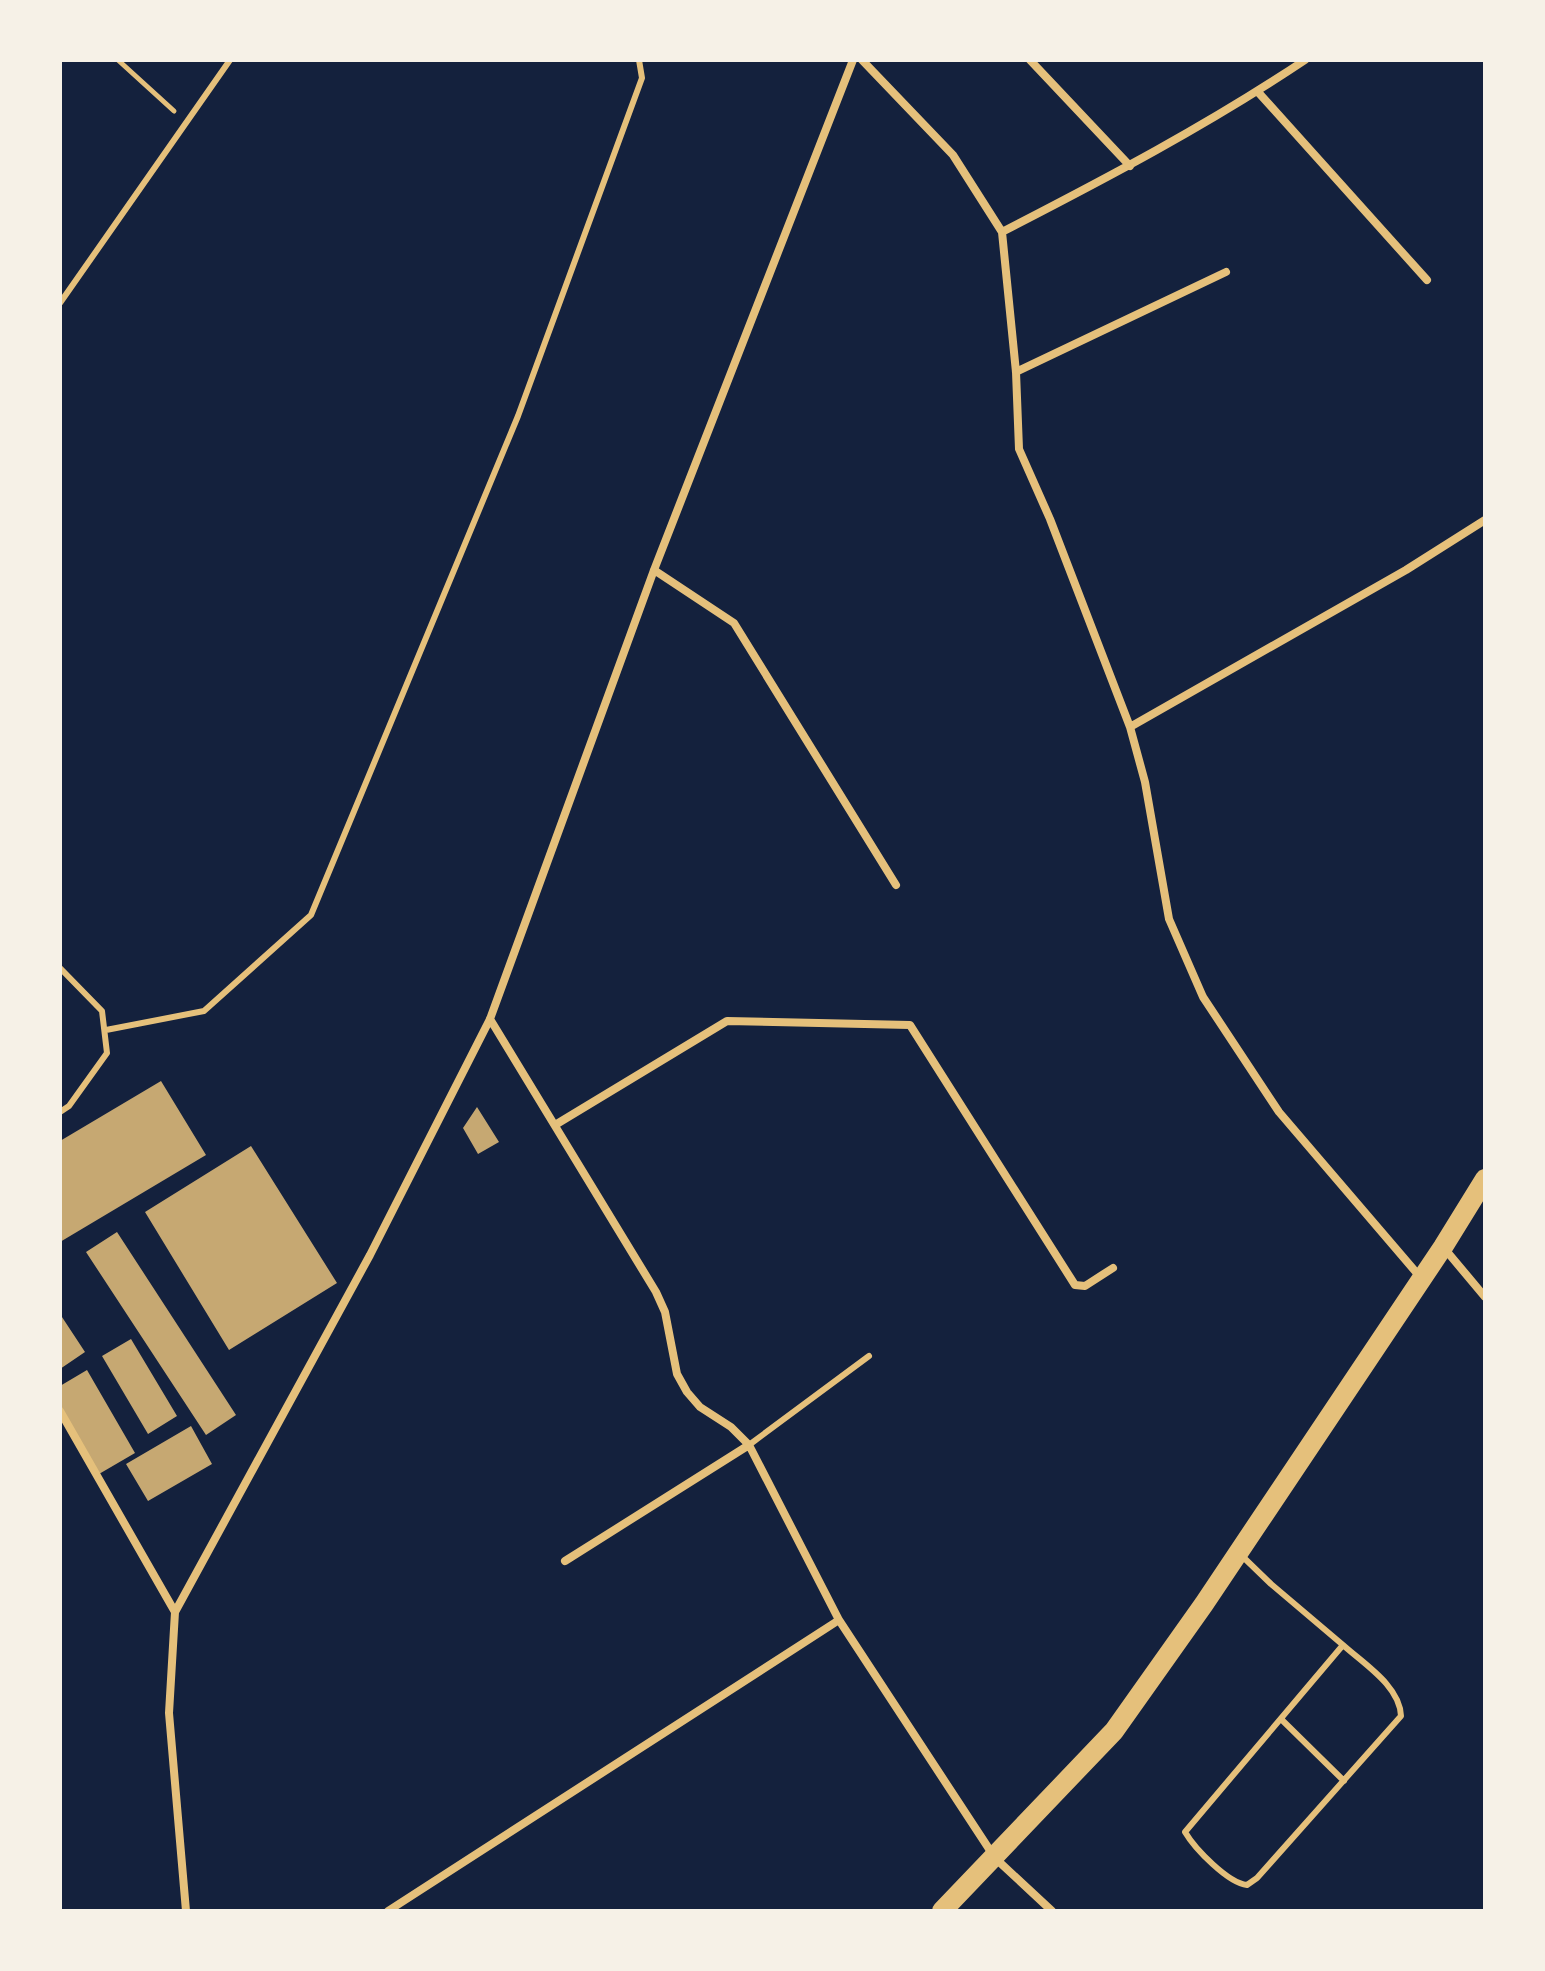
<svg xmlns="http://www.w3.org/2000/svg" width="1545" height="1971" font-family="'Noto Sans',sans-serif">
  <rect width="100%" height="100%" fill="#14213d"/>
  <path fill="#c6a872" d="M161 1081 206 1155 60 1242V1141Z
    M477 1107 499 1142 478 1154 463 1128Z
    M251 1146 337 1283 229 1350 145 1212Z
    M117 1232 236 1415 206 1435 86 1252Z
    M60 1314 85 1352 60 1369Z
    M131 1339 177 1416 148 1434 102 1356Z
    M87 1370 135 1453 99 1474 60 1405V1386Z
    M191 1426 212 1464 148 1501 126 1464Z"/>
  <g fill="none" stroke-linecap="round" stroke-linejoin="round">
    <path stroke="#e5c07b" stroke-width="5" d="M118 60 174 111"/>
    <path stroke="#e5c07b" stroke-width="6" d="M60 303 230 60
      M60 968 102 1011 107 1053 69 1106 60 1112
      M106 1030 204 1011 311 915 518 416 642 78 639 60
      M749 1445 869 1356
      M1241 1555 1271 1584 1343 1645 1185 1832C1195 1849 1228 1883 1247 1885L1257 1878 1401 1716C1400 1686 1364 1664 1343 1645
      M1281 1719 1344 1781"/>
    <path stroke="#e5c07b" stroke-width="8" d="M862 60 953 155 1002 232 1016 372 1019 449 1050 519 1130 727 1145 782 1169 919 1203 997 1279 1112 1421 1278
      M1030 60 1130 166
      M1258 92 1427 280
      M1002 232C1105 179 1208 125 1305 60
      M1016 372 1226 272
      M654 570 734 623 896 885
      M1130 727 1406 570 1485 520
      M490 1019 656 1292 665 1312 677 1374 687 1392 700 1407 731 1427 749 1445 839 1620 995 1858 1052 1911
      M555 1125 727 1021 910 1025 1075 1285 1085 1286 1113 1268
      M1444 1248 1485 1297
      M60 1411 175 1612
      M565 1561 749 1445
      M186 1911 169 1713 175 1612 370 1255 490 1019 654 570 853 60
      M388 1911 839 1620"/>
    <path stroke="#e5c07b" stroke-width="20" d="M942 1911 1114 1731 1204 1604 1443 1247 1485 1179"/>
  </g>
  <rect width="1545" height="1971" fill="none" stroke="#f6f1e7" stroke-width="124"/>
</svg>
